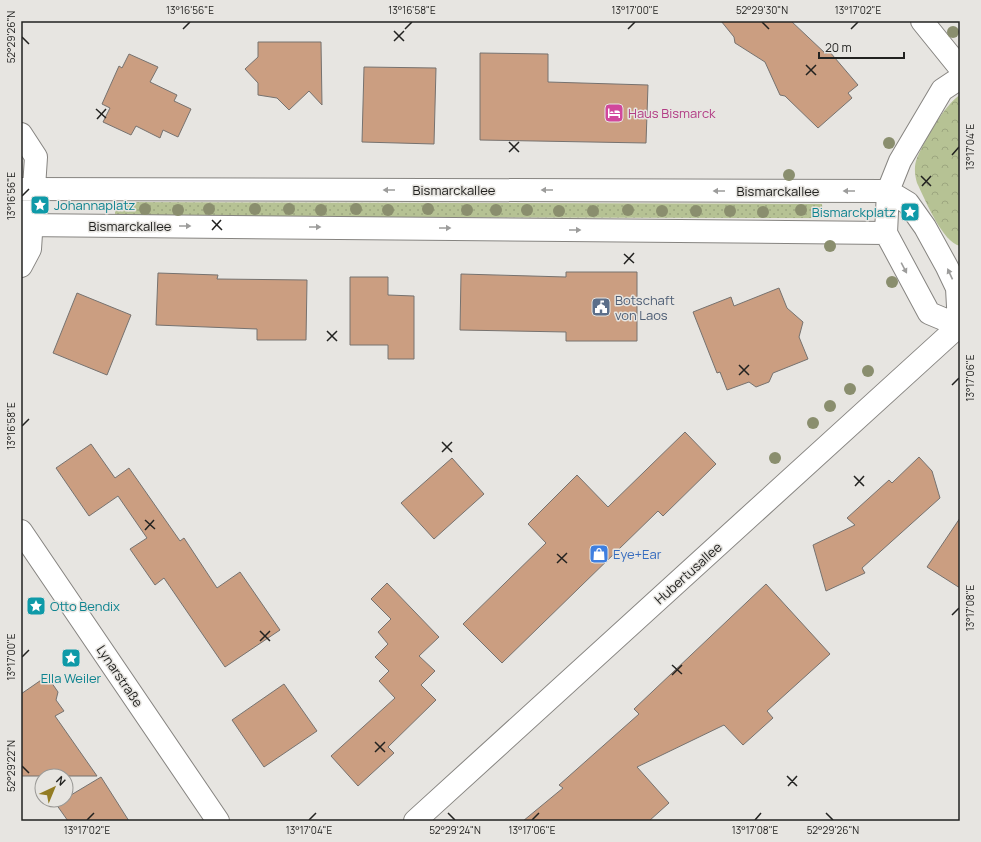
<svg xmlns="http://www.w3.org/2000/svg" width="981" height="842" font-family="Manrope,sans-serif">
  <defs>
    <pattern id="grass-dots" width="8" height="8" patternUnits="userSpaceOnUse"><rect width="8" height="8" fill="#b6c294"/><path d="M2 2h.1M6 6h.1" fill="none" stroke="#9ca67f" stroke-width="1.8" stroke-linecap="round"/></pattern>
    <pattern id="forest-crowns" width="20" height="18" patternUnits="userSpaceOnUse"><rect width="20" height="18" fill="#b6c294"/><path d="M2 6a3 3 0 1 1 6 0M12 15a3 3 0 1 1 6 0" fill="none" stroke="#9ca67f"/></pattern>
  </defs>
  <rect width="100%" height="100%" fill="#e7e5e1"/>
  <path fill="url(#grass-dots)" d="M115 202 822 204 823 218 115 217Z"/>
  <path fill="url(#forest-crowns)" d="M960 95V246C942 242 925 199 917 183 915 176 914 168 916 161 922 144 945 104 960 95Z"/>
  <path fill="#cb9e81" stroke="#76726f" d="M721 21H791L826 54 829 51 858 85 848 93 852 98 818 128 785 96 780 95 765 62 735 43 734 37Z
    M258 42H321L322 105 309 91 289 110 277 98 258 95V83L245 69 258 57Z
    M480 53 548 54V82L648 85 646 143 480 140Z
    M129 54 158 67 150 82 177 95 174 101 191 109 178 137 163 130 160 138 136 126 131 135 103 122 110 108 102 104 119 66 122 68Z
    M364 67 436 68 434 144 362 142Z
    M566 272H637V341H566V332L460 330 461 274 566 277Z
    M158 273 218 275 217 279 307 280 306 340H257V329L156 325Z
    M350 277H388V295L414 296V359H388V345H350Z
    M779 288 787 308 803 322 799 337 808 359 773 373 769 382 756 387 749 382 727 390 720 372 717 373 693 312 731 297 734 306Z
    M77 293 131 315 107 375 53 353Z
    M685 432 716 464 663 516 658 511 502 663 463 624 546 543 528 524 577 475 608 507Z
    M91 444 115 478 129 468 180 541 184 538 217 588 240 572 280 630 225 667 164 578 155 585 130 549 147 538 118 496 89 516 56 468Z
    M919 457 932 471 940 498 862 568 865 573 826 591 813 545 855 525 847 518 889 480 892 483Z
    M452 458 484 494 434 539 401 503Z
    M960 518V588L927 567Z
    M387 583 439 637 419 656 435 671 421 685 436 700 388 747 394 753 358 786 331 756 395 698 379 681 389 671 375 657 388 644 378 632 391 619 371 599Z
    M766 584 830 654 767 711 773 718 743 745 724 725 637 767 669 803 649 821H523L563 788 559 785 639 714 634 709Z
    M47 676 58 692 56 700 64 711 55 716 97 776H21V694Z
    M284 684 317 731 264 767 232 720Z
    M101 777 129 821H68L56 804Z"/>
  <g fill="none" stroke-linecap="round" stroke-linejoin="round">
    <defs>
      <path id="street" d="M922 21 960 68
        M960 78 942 90 900 161 888 191 886 233 929 313 960 326
        M21 134 36 157 30 249 21 266
        M21 189 888 191 908 203 925 227 947 267 957 288 959 325
        M21 225 886 233
        M21 531 218 821"/>
      <path id="secondary" d="M415 821 960 325"/>
    </defs>
    <use href="#street" stroke="#868480" stroke-width="24"/>
    <use href="#secondary" stroke="#868480" stroke-width="24"/>
    <use href="#street" stroke="#fff" stroke-width="22"/>
    <use href="#secondary" stroke="#fff" stroke-width="22"/>
  </g>
  <g fill="#8a8e6e">
    <circle cx="953" cy="32" r="6"/>
    <circle cx="889" cy="143" r="6"/>
    <circle cx="789" cy="175" r="6"/>
    <circle cx="145" cy="209" r="6"/>
    <circle cx="209" cy="209" r="6"/>
    <circle cx="255" cy="209" r="6"/>
    <circle cx="289" cy="209" r="6"/>
    <circle cx="356" cy="209" r="6"/>
    <circle cx="428" cy="209" r="6"/>
    <circle cx="178" cy="210" r="6"/>
    <circle cx="321" cy="210" r="6"/>
    <circle cx="388" cy="210" r="6"/>
    <circle cx="467" cy="210" r="6"/>
    <circle cx="496" cy="210" r="6"/>
    <circle cx="527" cy="210" r="6"/>
    <circle cx="628" cy="210" r="6"/>
    <circle cx="801" cy="210" r="6"/>
    <circle cx="559" cy="211" r="6"/>
    <circle cx="593" cy="211" r="6"/>
    <circle cx="662" cy="211" r="6"/>
    <circle cx="696" cy="211" r="6"/>
    <circle cx="730" cy="211" r="6"/>
    <circle cx="763" cy="212" r="6"/>
    <circle cx="830" cy="246" r="6"/>
    <circle cx="892" cy="282" r="6"/>
    <circle cx="868" cy="371" r="6"/>
    <circle cx="850" cy="389" r="6"/>
    <circle cx="830" cy="406" r="6"/>
    <circle cx="813" cy="423" r="6"/>
    <circle cx="775" cy="458" r="6"/>
  </g>
  <defs><path id="oneway-solid" d="M-6-.8H1V-3.2L6.5 0L1 3.2V.8H-6Z"/></defs>
  <g fill="#9c9c9b">
    <use href="#oneway-solid" transform="translate(389 190) rotate(-180)"/>
    <use href="#oneway-solid" transform="translate(547 190) rotate(-180)"/>
    <use href="#oneway-solid" transform="translate(719 191) rotate(-180)"/>
    <use href="#oneway-solid" transform="translate(849 191) rotate(180)"/>
    <use href="#oneway-solid" transform="translate(185 226)"/>
    <use href="#oneway-solid" transform="translate(315 227)"/>
    <use href="#oneway-solid" transform="translate(445 228)"/>
    <use href="#oneway-solid" transform="translate(575 230)"/>
    <use href="#oneway-solid" transform="translate(904 268) rotate(62)"/>
    <use href="#oneway-solid" transform="translate(950 274) rotate(-115)"/>
  </g>
  <path fill="none" stroke="#222220" stroke-width="1.5" d="M762 22 769 29M183 29 190 22M405 29 412 22M628 29 635 22M851 29 858 22M394 31 404 41M22 37 29 44M394 41 404 31M806 65 816 75M806 75 816 65M96 109 106 118M97 119 106 109M509 142 519 152M509 152 519 142M952 155 959 147M921 176 931 186M922 186 931 176M22 196 29 189M212 220 222 230M212 230 221 220M624 254 634 263M624 264 634 253M327 331 337 341M327 341 337 331M739 365 749 375M739 375 749 365M952 385 959 378M22 426 29 419M442 442 452 452M442 452 452 442M854 476 864 486M855 486 864 476M145 520 155 529M145 530 154 520M557 554 567 563M557 563 567 553M952 615 959 608M260 631 270 641M260 641 270 631M22 657 29 650M672 665 682 674M672 675 682 665M375 742 385 752M375 752 385 742M22 766 29 773M787 776 797 786M788 786 797 776M448 813 455 820M826 813 833 820M87 820 94 813M309 820 316 813M532 820 539 813M755 820 761 813"/>
  <defs>
    <symbol id="hotel-square" viewBox="-11 -11 22 22"><rect x="-9" y="-9" width="18" height="18" rx="4" fill="#d1479c" stroke="#e7e5e1"/><path d="M-6-4.5h1.5V1H6V5H4.5V3h-9V5H-6ZM-4 0a1.8 1.8 0 1 1 3.6 0ZM.5 0V-2.5h3Q6-2.5 6 0Z" fill="#fff"/></symbol>
    <symbol id="sight-square" viewBox="-11 -11 22 22"><rect x="-9" y="-9" width="18" height="18" rx="4" fill="#0f9aa8" stroke="#e7e5e1"/><path d="M0-6L1.8-2.2L6-1.7L2.9 1.2L3.7 5.4L0 3.3L-3.7 5.4L-2.9 1.2L-6-1.7L-1.8-2.2Z" fill="#fff"/></symbol>
    <symbol id="civic-square" viewBox="-11 -11 22 22"><rect x="-9" y="-9" width="18" height="18" rx="4" fill="#5c6f8a" stroke="#e7e5e1"/><path d="M-.6-6.5H3V-4.5H.6V-3L4-1V1h2V6H-6V1h2V-1L-.6-3ZM-1.2 2.5V6h2.4V2.5Z" fill="#fff"/></symbol>
    <symbol id="shop-square" viewBox="-11 -11 22 22"><rect x="-9" y="-9" width="18" height="18" rx="4" fill="#3f7fe0" stroke="#e7e5e1"/><path d="M-5-2.5h2.3a2.7 3.5 0 0 1 5.4 0H5L5.5 6h-11ZM-1.5-2.5h3a1.5 2.3 0 0 0-3 0Z" fill="#fff"/></symbol>
  </defs>
  <g fill-rule="evenodd">
    <use href="#hotel-square" x="603" y="102" width="22" height="22"/>
    <use href="#sight-square" x="29" y="194" width="22" height="22"/>
    <use href="#sight-square" x="899" y="201" width="22" height="22"/>
    <use href="#civic-square" x="590" y="296" width="22" height="22"/>
    <use href="#shop-square" x="588" y="543" width="22" height="22"/>
    <use href="#sight-square" x="25" y="595" width="22" height="22"/>
    <use href="#sight-square" x="60" y="647" width="22" height="22"/>
  </g>
  <g text-anchor="middle" dominant-baseline="central" stroke-width="3" stroke-linejoin="round" paint-order="stroke">
    <g font-size="13" fill="#b23c85" stroke="#e7e5e1" text-anchor="start">
      <text x="628" y="113">Haus Bismarck</text>
    </g>
    <g font-size="13" fill="#222220" stroke="#e7e5e1">
      <text x="454" y="190">Bismarckallee</text>
      <text x="778" y="191">Bismarckallee</text>
      <text x="130" y="226">Bismarckallee</text>
      <text transform="translate(688 573) rotate(-42)">Hubertusallee</text>
      <text transform="translate(120 676) rotate(56)">Lynarstraße</text>
    </g>
    <g font-size="13" fill="#0d838f" stroke="#e7e5e1" text-anchor="start">
      <text x="54" y="205">Johannaplatz</text>
      <text x="896" y="212" text-anchor="end">Bismarckplatz</text>
      <text x="50" y="606">Otto Bendix</text>
      <text x="71" y="678" text-anchor="middle">Ella Weiler</text>
    </g>
    <g font-size="13" fill="#4e5e75" stroke="#e7e5e1" text-anchor="start">
      <text x="615" y="300">Botschaft<tspan x="615" dy="15">von Laos</tspan></text>
    </g>
    <g font-size="13" fill="#366cbe" stroke="#e7e5e1" text-anchor="start">
      <text x="613" y="554">Eye+Ear</text>
    </g>
  </g>
  <rect width="981" height="842" fill="none" stroke="#e7e5e1" stroke-width="44"/>
  <g transform="translate(54 788) rotate(44)"><circle r="19" fill="#e7e5e1" stroke="#989794"/>
  <path d="M0-3L7 15L0 10L-7 15Z" fill="#937c23"/>
  <text y="-6" font-size="11" font-weight="bold" text-anchor="middle" fill="#222220">N</text>
  </g>
  <path d="M819 52v6h85v-6" fill="none" stroke="#222220" stroke-width="2"/>
  <text x="825" y="52" font-size="12" fill="#222220" stroke="#e7e5e1" stroke-width="3" paint-order="stroke">20 m</text>
  <rect x="22" y="22" width="937" height="798" fill="none" stroke="#222220" stroke-width="1.5"/>
  <g font-size="10" text-anchor="middle" fill="#222220">
    <text x="190" y="14">13°16'56"E</text>
    <text x="412" y="14">13°16'58"E</text>
    <text x="635" y="14">13°17'00"E</text>
    <text x="762" y="14">52°29'30"N</text>
    <text x="858" y="14">13°17'02"E</text>
    <text transform="translate(11 37) rotate(-90)" y="4">52°29'26"N</text>
    <text transform="translate(970 147) rotate(-90)" y="4">13°17'04"E</text>
    <text transform="translate(11 196) rotate(-90)" y="4">13°16'56"E</text>
    <text transform="translate(970 378) rotate(-90)" y="4">13°17'06"E</text>
    <text transform="translate(11 426) rotate(-90)" y="4">13°16'58"E</text>
    <text transform="translate(970 608) rotate(-90)" y="4">13°17'08"E</text>
    <text transform="translate(11 657) rotate(-90)" y="4">13°17'00"E</text>
    <text transform="translate(11 766) rotate(-90)" y="4">52°29'22"N</text>
    <text x="87" y="834">13°17'02"E</text>
    <text x="309" y="834">13°17'04"E</text>
    <text x="455" y="834">52°29'24"N</text>
    <text x="532" y="834">13°17'06"E</text>
    <text x="755" y="834">13°17'08"E</text>
    <text x="833" y="834">52°29'26"N</text>
  </g>
</svg>
